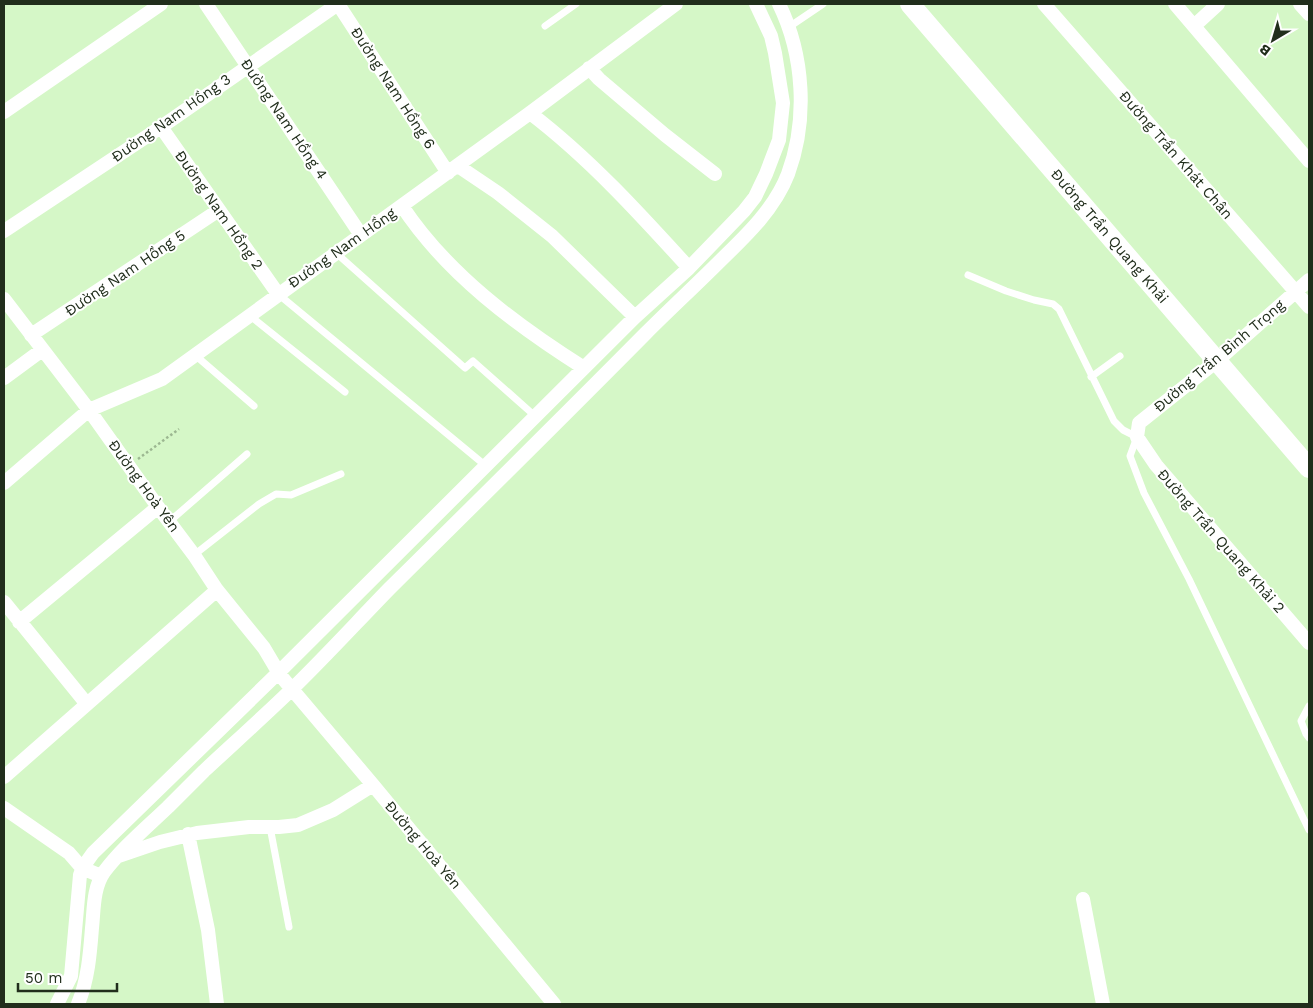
<svg xmlns="http://www.w3.org/2000/svg" width="1313" height="1008" font-family="'Work Sans',sans-serif">
  <rect width="100%" height="100%" fill="#d5f7c7"/>
  <g fill="none" stroke-linecap="round" stroke-linejoin="round">
    <path stroke="#9cb791" stroke-width="2.5" stroke-dasharray="2.5 2.5" stroke-linecap="butt" d="M138 459 179 429"/>
    <path stroke="#fff" stroke-width="7" d="M545 26 576 4
      M789 27 823 4
      M336 253 465 368 473 361 535 416
      M968 275 1006 291 1034 300 1053 304 1059 309 1114 421 1123 430 1137 437 1130 456 1144 493 1189 579 1309 830
      M278 294 486 466
      M249 315 345 392
      M195 355 254 406
      M1091 377 1120 356
      M170 521 247 454
      M194 555 259 504 276 494 291 495 341 474
      M1309 706 1301 721 1306 734 1309 738
      M270 827 289 927"/>
    <path stroke="#fff" stroke-width="14" d="M206 4 361 235
      M338 4 448 173
      M1044 4 1309 307
      M1175 4 1309 161
      M1300 4 1309 14
      M1194 26 1218 4
      M589 68 599 79 665 135 715 174
      M4 112 161 4
      M530 113C589 158 639 213 689 268
      M161 127 278 294
      M458 166 498 193 552 236 635 317
      M402 206C447 274 516 325 584 368
      M4 231 161 127 338 4
      M1309 280 1218 360 1139 423 1137 437 1156 465 1309 643
      M4 299 89 410 158 507 194 555 217 590 264 648 280 675 373 785 554 1004
      M31 335 219 210
      M4 378 42 350
      M4 483 89 410 162 379 530 113 676 4
      M4 602 86 703
      M19 622 158 507
      M4 777 217 590
      M4 808 69 853 82 868 101 876
      M188 834 208 930 217 1004
      M119 856 160 842 197 833 249 827H279L298 825 333 810 373 785
      M1083 899 1103 1004
      M57 1004 71 976 80 875 83 867 93 853 278 673 635 317 689 268 744 211 755 197 766 174 779 140 783 103 775 53 771 36 756 4
      M78 1004C88 980 90 954 92 928 94 909 93 888 104 872 122 848 146 828 168 807 180 795 192 783 204 771 233 744 262 718 290 691 324 658 356 623 389 589 475 504 561 419 646 333 671 308 696 285 721 260 747 235 775 208 788 174 808 120 804 55 779 4"/>
    <path stroke="#fff" stroke-width="20" id="s1" d="M910 4 1309 468"/>
  </g>
  <g text-anchor="middle" dominant-baseline="central" stroke-width="4" stroke-linejoin="round" paint-order="stroke">
    <g font-size="15" fill="#212e1c" stroke="#fff">
      <text transform="translate(393 88) rotate(57)">Đường Nam Hồng 6</text>
      <text transform="translate(171 118) rotate(-35)">Đường Nam Hồng 3</text>
      <text transform="translate(284 119) rotate(56)">Đường Nam Hồng 4</text>
      <text transform="translate(1176 155) rotate(49)">Đường Trần Khát Chân</text>
      <text transform="translate(219 210) rotate(55)">Đường Nam Hồng 2</text>
      <text stroke="none"><textPath href="#s1" startOffset="306">Đường Trần Quang Khải</textPath></text>
      <text transform="translate(342 248) rotate(-35)">Đường Nam Hồng</text>
      <text transform="translate(125 273) rotate(-34)">Đường Nam Hồng 5</text>
      <text transform="translate(1219 356) rotate(-40)">Đường Trần Bình Trọng</text>
      <text transform="translate(144 486) rotate(54)">Đường Hoà Yên</text>
      <text transform="translate(1221 541) rotate(49)">Đường Trần Quang Khải 2</text>
      <text transform="translate(423 845) rotate(50)">Đường Hoà Yên</text>
    </g>
  </g>
  <rect width="1313" height="1008" fill="none" stroke="#212e1c" stroke-width="10"/>
  <g transform="translate(1273 40) rotate(218)" stroke="#ffffff" stroke-width="4" paint-order="stroke">
  <path d="M0-4L9 19L0 12L-9 19Z" fill="#212e1c"/>
  <text y="-8" font-size="14" font-weight="bold" text-anchor="middle" fill="#212e1c">B</text>
  </g>
  <path d="M18 983v8h99v-8" fill="none" stroke="#212e1c" stroke-width="2.5"/>
  <text x="25" y="983" font-size="15" fill="#212e1c" stroke="#ffffff" stroke-width="4" paint-order="stroke">50 m</text>
</svg>
